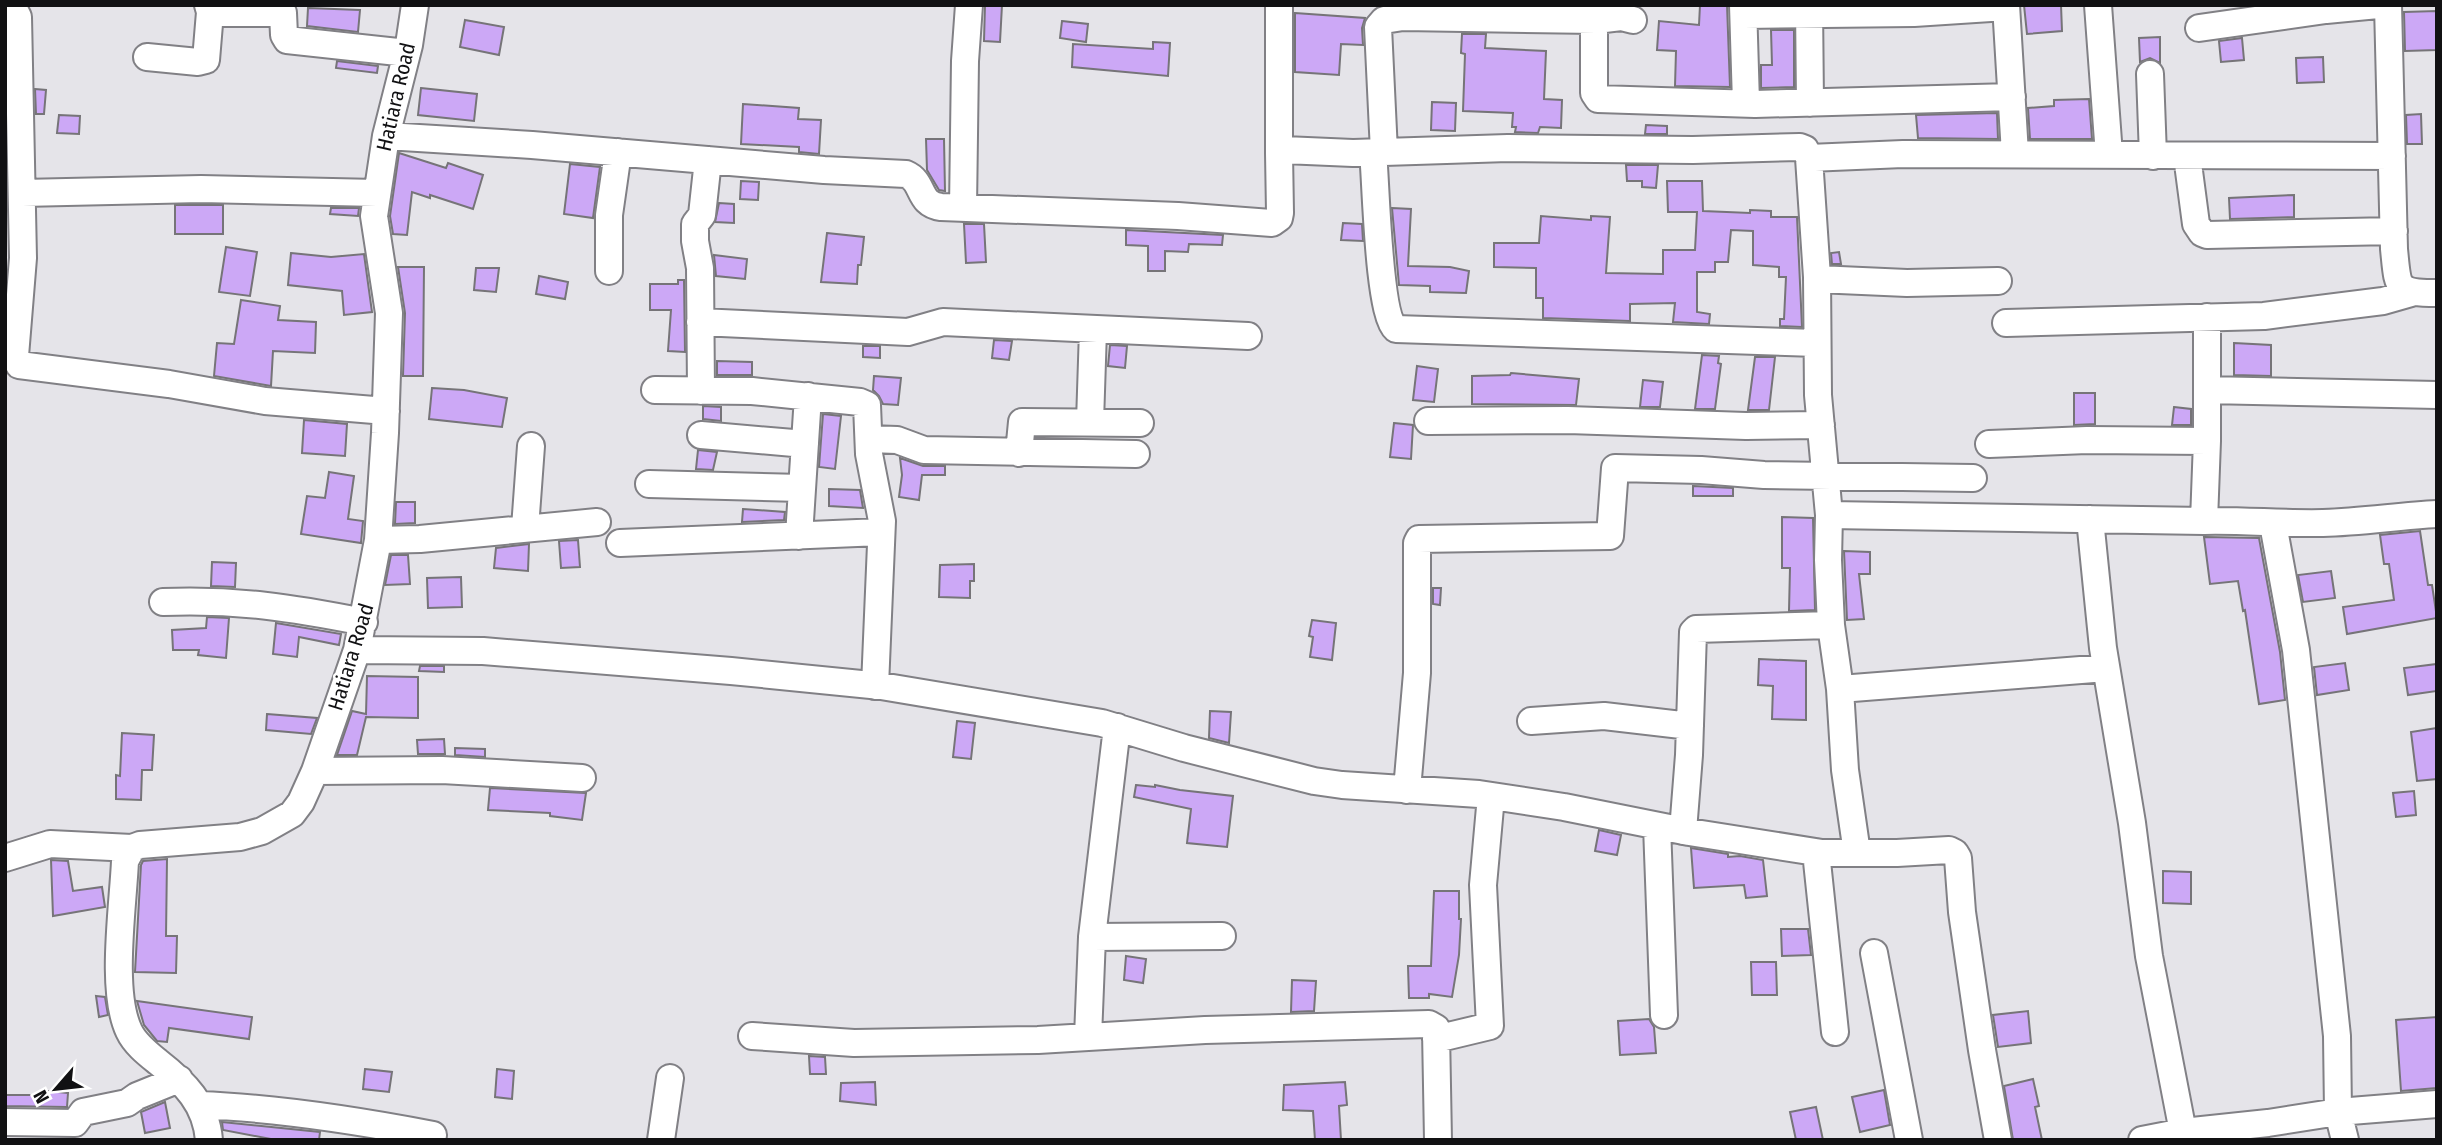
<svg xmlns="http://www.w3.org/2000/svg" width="2442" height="1145" font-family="'Fira Sans Condensed',sans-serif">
  <rect width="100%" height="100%" fill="#e5e4e9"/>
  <path fill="#cca8f6" stroke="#767478" stroke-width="2" d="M985 5H1002L1000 42 984 41Z
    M1700 5H1727L1730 87 1675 86 1676 51 1657 50 1659 21 1699 25Z
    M2024 5H2061L2062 31 2027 34Z
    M308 8 360 10 358 32 307 26Z
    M2437 11V50L2405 51 2404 12Z
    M1295 13 1365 18 1362 28 1363 45 1341 44 1339 75 1295 72Z
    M465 20 504 27 499 55 460 47Z
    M1062 21 1088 24 1086 42 1060 38Z
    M1771 30H1794V87L1761 88V65H1772Z
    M1462 34H1486L1485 48 1546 51 1544 99 1562 100 1561 128 1540 127 1538 133 1515 132 1516 127H1512L1513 113 1463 111 1465 54 1461 53Z
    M2160 37V63L2150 58 2140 62 2139 38Z
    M2242 38 2244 60 2221 62 2219 41Z
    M1153 42 1170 43 1168 76 1072 67 1073 44 1153 49Z
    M2323 57 2324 82 2297 83 2296 58Z
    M337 61 378 66 377 73 336 68Z
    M421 88 477 94 474 121 418 115Z
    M35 89 46 90 44 114H36Z
    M2089 99 2092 139H2030L2028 108 2054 106V100Z
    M1432 102 1456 103 1455 131 1431 130Z
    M743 104 799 108 798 119 821 120 819 154 799 152V147L741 144Z
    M1997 113 1998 139 1918 138 1916 115Z
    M2421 114 2422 144H2407L2406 115Z
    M59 115 80 116 79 134 57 133Z
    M1646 125 1667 126V134H1645Z
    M926 139H944L945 191 939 190 927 170Z
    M399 153 446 168 448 163 483 175 473 209 430 195V198L412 192 407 235 393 234 390 216Z
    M570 164 600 167 593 218 564 214Z
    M1626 165H1658L1656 188 1642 187V181H1627Z
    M741 181 759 182 758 200 740 199Z
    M1667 181H1702L1703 211 1750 213V210L1771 211V217H1797L1802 327 1780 326V319H1784L1786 277H1779V267L1753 265V231L1731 230 1728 262H1715V272H1697V312L1710 314 1709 324 1673 322 1675 303 1630 304V321L1543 318V298H1536V268L1494 267V243H1539L1541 216 1591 220V216L1610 217 1606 273 1663 274V250H1695L1697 212H1668Z
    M2294 195V217L2230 219 2229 198Z
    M719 203 734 204V223L715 222Z
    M175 205H223V234H175Z
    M331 208H359L358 216 330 214Z
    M1392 208 1411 209 1408 266 1450 267 1469 271 1466 293 1430 292V286L1399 285Z
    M1343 223 1362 224 1363 241 1341 240Z
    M964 224H984L986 262 966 263Z
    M1126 230 1223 235 1222 245 1189 244 1188 252 1165 251V271H1148V246L1126 245Z
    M827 233 864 237 861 265H858L857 284 821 282Z
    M226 247 257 252 250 296 219 292Z
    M1839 252 1841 264H1832L1831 253Z
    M291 253 331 257 364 254 372 312 344 315 342 291 288 285Z
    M714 255 747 259 745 279 716 276Z
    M398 267H424L423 376H403L405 313Z
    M476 268H499L496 292 474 290Z
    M539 276 568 282 565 299 536 294Z
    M678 280H684L685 352 668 351 671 310H650V284H678Z
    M241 300 280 306 278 320 316 322 315 353 273 351 271 386 214 376 217 343 234 344Z
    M994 340 1012 341 1009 360 992 358Z
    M2234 343 2271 345V376L2234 375Z
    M1110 345 1127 346 1125 368 1108 366Z
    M863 346H880V358L863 357Z
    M1702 355 1719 356 1718 363 1721 364 1715 409H1695Z
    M1755 357H1775L1769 410H1748Z
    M717 361 752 362V375H717Z
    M1417 366 1438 369 1434 402 1413 400Z
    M1511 373 1579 379 1576 405 1472 404V376L1510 375Z
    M874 376 901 378 898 405 883 404 879 396 873 390Z
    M1643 380 1663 382 1660 407H1640Z
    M432 388 464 390 507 398 502 427 429 419Z
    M2074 393H2095V424L2074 425Z
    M703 406 721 407V421L703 419Z
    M2174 407 2191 409V425H2172Z
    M823 414 841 416 835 469 819 467Z
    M304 420 347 424 345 456 302 453Z
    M1394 423 1413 425 1411 459 1390 457Z
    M698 450 717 452 713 470 696 469Z
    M900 458 923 466H945V475H922L919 500 899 497 902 475Z
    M329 472 354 476 348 519 363 521 361 543 301 534 307 496 325 498Z
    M1693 486 1733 488V496H1693Z
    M829 489 860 490 863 508 829 506Z
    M396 502H415V523L395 524Z
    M743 509 785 512 784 520 742 522Z
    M1782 517 1813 518 1815 610 1789 611 1790 568H1782Z
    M2420 531 2428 585H2432L2437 618 2347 634 2343 607 2394 600 2389 564H2384L2380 535Z
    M2204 537 2259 538 2280 652 2285 700 2259 704 2245 610 2243 611 2238 581 2210 584Z
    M578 540 580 567 561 568 559 541Z
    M529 544 528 571 494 568 496 548Z
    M1844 551 1870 552V574H1859L1864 619 1847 620Z
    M391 555H408L410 584 385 585Z
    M212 562 236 563 235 587 211 586Z
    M974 564V581H970V598L939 597 940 565Z
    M2331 571 2335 598 2303 602 2298 575Z
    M461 577 462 607 428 608 427 578Z
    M1433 588H1441L1440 605 1433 604Z
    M207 617 229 618 226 658 198 655 199 650H173L172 630 206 628Z
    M1312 620 1336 623 1332 660 1310 657 1313 637 1309 636Z
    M276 623 341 634 339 645 299 637 297 657 273 654Z
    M1759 659 1806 661V720L1772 719 1773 686 1758 685Z
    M2345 663 2349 690 2317 695 2314 667Z
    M2437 664V691L2408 695 2404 668Z
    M420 666H444V672L419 671Z
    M367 676 418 677V718L366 717 357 755H337L352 711 366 714Z
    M1210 711 1231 712 1229 743 1209 738Z
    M267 714 317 718 311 734 266 730Z
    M957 721 975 723 971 759 953 757Z
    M2437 728V779L2417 781 2411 732Z
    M122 733 154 735 152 770H142L141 800 116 799V775L120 776Z
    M444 739 445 754H418L417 740Z
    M455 748 485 749V757L455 755Z
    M1136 785 1155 787V785L1180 790 1233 796 1227 847 1187 843 1191 809 1134 797Z
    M490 788 586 793 582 820 550 816V813L488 810Z
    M2414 791 2416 815 2396 817 2393 793Z
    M1599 830 1621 835 1617 855 1595 851Z
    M1691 848 1728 854V857L1740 856 1763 860 1767 896 1746 898 1744 885 1694 888Z
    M167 859 166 936H177L176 973 135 972 141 865 143 861Z
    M51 860 68 861 73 891 102 887 105 907 53 916Z
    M2163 871 2191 872V904L2163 903Z
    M1434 891H1459V919H1461L1459 955 1452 997 1429 994V998H1409L1408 966H1431Z
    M1781 929H1808L1811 955 1782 956Z
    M1126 956 1146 959 1143 983 1124 980Z
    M1751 962H1776L1777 995H1752Z
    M1292 980 1316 981 1314 1011 1291 1012Z
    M96 996 105 997 108 1015 99 1017Z
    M137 1001 252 1017 249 1039 169 1028 167 1042 157 1041 144 1025Z
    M2028 1011 2031 1043 1998 1047 1993 1015Z
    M2437 1017V1088L2401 1091 2396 1020Z
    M1649 1019 1654 1027 1656 1053 1620 1055 1618 1021Z
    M809 1056 825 1057 826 1074H810Z
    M365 1069 392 1072 389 1092 363 1089Z
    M497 1069 514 1071 512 1099 495 1097Z
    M2033 1079 2039 1106 2035 1107 2042 1140H2013L2004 1086Z
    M875 1082 876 1105 840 1101 841 1083Z
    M1345 1082 1347 1105 1339 1106 1341 1140H1315L1313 1111 1283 1110 1284 1085Z
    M1884 1090 1890 1125 1860 1132 1852 1097Z
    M48 1091 68 1093 67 1107 5 1106V1095H48Z
    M165 1102 170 1128 145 1133 141 1112Z
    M1816 1107 1823 1140H1796L1790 1112Z
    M222 1122 320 1132 319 1140H276L223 1130Z"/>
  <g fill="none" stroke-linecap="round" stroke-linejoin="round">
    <defs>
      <path id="minor" d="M208 5 210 12 213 13H283L284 35 287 40 407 53
        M1279 5V153
        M1743 5 1746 103
        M1809 5 1810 103
        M2006 5 2015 154
        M2098 5 2109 155
        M2388 5 2394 249C2398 288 2395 293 2437 293
        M5 13H16L18 17 23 258 15 356 19 365 169 384 265 401 386 411
        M1744 15 1914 13 2006 7
        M1596 20 1621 17 1633 20
        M2199 28 2326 10 2378 5
        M147 57 198 62 206 60 210 12
        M2150 74 2153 156
        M386 136 532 145 824 170 906 174C925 182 917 204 941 207L1178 216 1272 223 1279 218 1280 213 1279 153 1284 150 1353 153 1508 148 1693 150 1800 147 1805 149 1809 158 1817 277 1818 395 1829 515 1828 560 1831 625 1840 689 1845 770 1857 853
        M1373 152C1376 182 1378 314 1396 329L1816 343
        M1384 152 1378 27 1384 20 1403 17 1596 20 1594 28V93L1598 99 1755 104 2012 97
        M2187 156 2196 224 2202 233 2207 235 2394 231
        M1809 158 1903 154 2392 156
        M22 193 201 189 377 193
        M963 208 965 61 969 5
        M609 271V215L618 152
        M1817 279 1907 283 1998 281
        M700 322 908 332 943 322 1248 336
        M2006 323 2264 316 2383 301 2411 293
        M655 390 752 391 860 402 867 405 869 454 882 521 875 686
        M2207 390 2437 395
        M701 391 700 268 695 241V224L702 215 708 160
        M1428 421 1568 420 1746 426 1821 425
        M1090 422 1093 330
        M701 435 805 444
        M869 439 897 440 924 450 1136 454
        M1989 444 2087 440 2207 441
        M1019 453 1022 422 1140 423
        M649 484 802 488
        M1829 515 2204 521C2244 520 2283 524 2323 523 2361 522 2399 516 2437 514
        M2090 519 2103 648 2132 823 2149 956 2183 1132
        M2204 521 2207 441V317
        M2273 524 2296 650 2337 1036 2338 1112 2345 1140
        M525 528 531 446
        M799 536 808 396
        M378 540 420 539 597 522
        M620 543 881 532
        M163 602C236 599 293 608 364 622
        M357 650 483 651 731 671 881 686 1102 723 1184 748 1314 781 1342 785 1479 794 1564 807 1689 832 1822 853H1897L1949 850 1955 853 1958 858 1962 912 1982 1050 1998 1140
        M1840 689 2106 668
        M1531 721 1604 716 1690 726
        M315 771 442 770 582 778
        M1407 790 1417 673V543L1419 539 1610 536 1615 468 1701 470 1764 475 1973 478
        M1657 826 1664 1015
        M1683 831 1689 755 1693 632 1696 629 1831 625
        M1816 852 1835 1032
        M5 858 50 844 132 848
        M1092 937 1222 936
        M1874 953 1909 1140
        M752 1036 854 1043 1038 1040 1205 1030 1429 1024 1436 1028V1031L1438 1140
        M1088 1037 1092 937 1117 727
        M1436 1039 1490 1026 1483 885 1491 796
        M199 1105C278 1108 355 1120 433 1135
        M5 1122 75 1123 83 1112 127 1103 137 1096 179 1079
        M209 1140C206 1104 185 1083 158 1062 148 1054 135 1044 129 1031 110 991 123 907 125 861L132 848 140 845 240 837 262 831 292 814 301 802 315 771 357 650 378 540 385 433 389 313 374 216 386 136 409 45 415 5
        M661 1140 670 1078
        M2142 1140 2183 1132 2268 1123 2338 1112 2437 1104"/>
    </defs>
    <use href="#minor" stroke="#818085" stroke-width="30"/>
    <use href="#minor" stroke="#fff" stroke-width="26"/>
  </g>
  <g text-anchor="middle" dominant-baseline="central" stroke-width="5" stroke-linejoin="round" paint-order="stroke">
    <g font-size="21" fill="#111113" stroke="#fff">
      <text transform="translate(396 97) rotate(-77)">Hatiara Road</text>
      <text transform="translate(351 657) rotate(-73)">Hatiara Road</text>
    </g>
  </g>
  <rect width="2442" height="1145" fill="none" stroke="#111113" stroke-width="14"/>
  <g transform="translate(56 1089) rotate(242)" stroke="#ffffff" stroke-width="5" paint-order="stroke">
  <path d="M0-5L12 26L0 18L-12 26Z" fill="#111113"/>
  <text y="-10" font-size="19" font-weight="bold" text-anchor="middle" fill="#111113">N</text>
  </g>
</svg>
